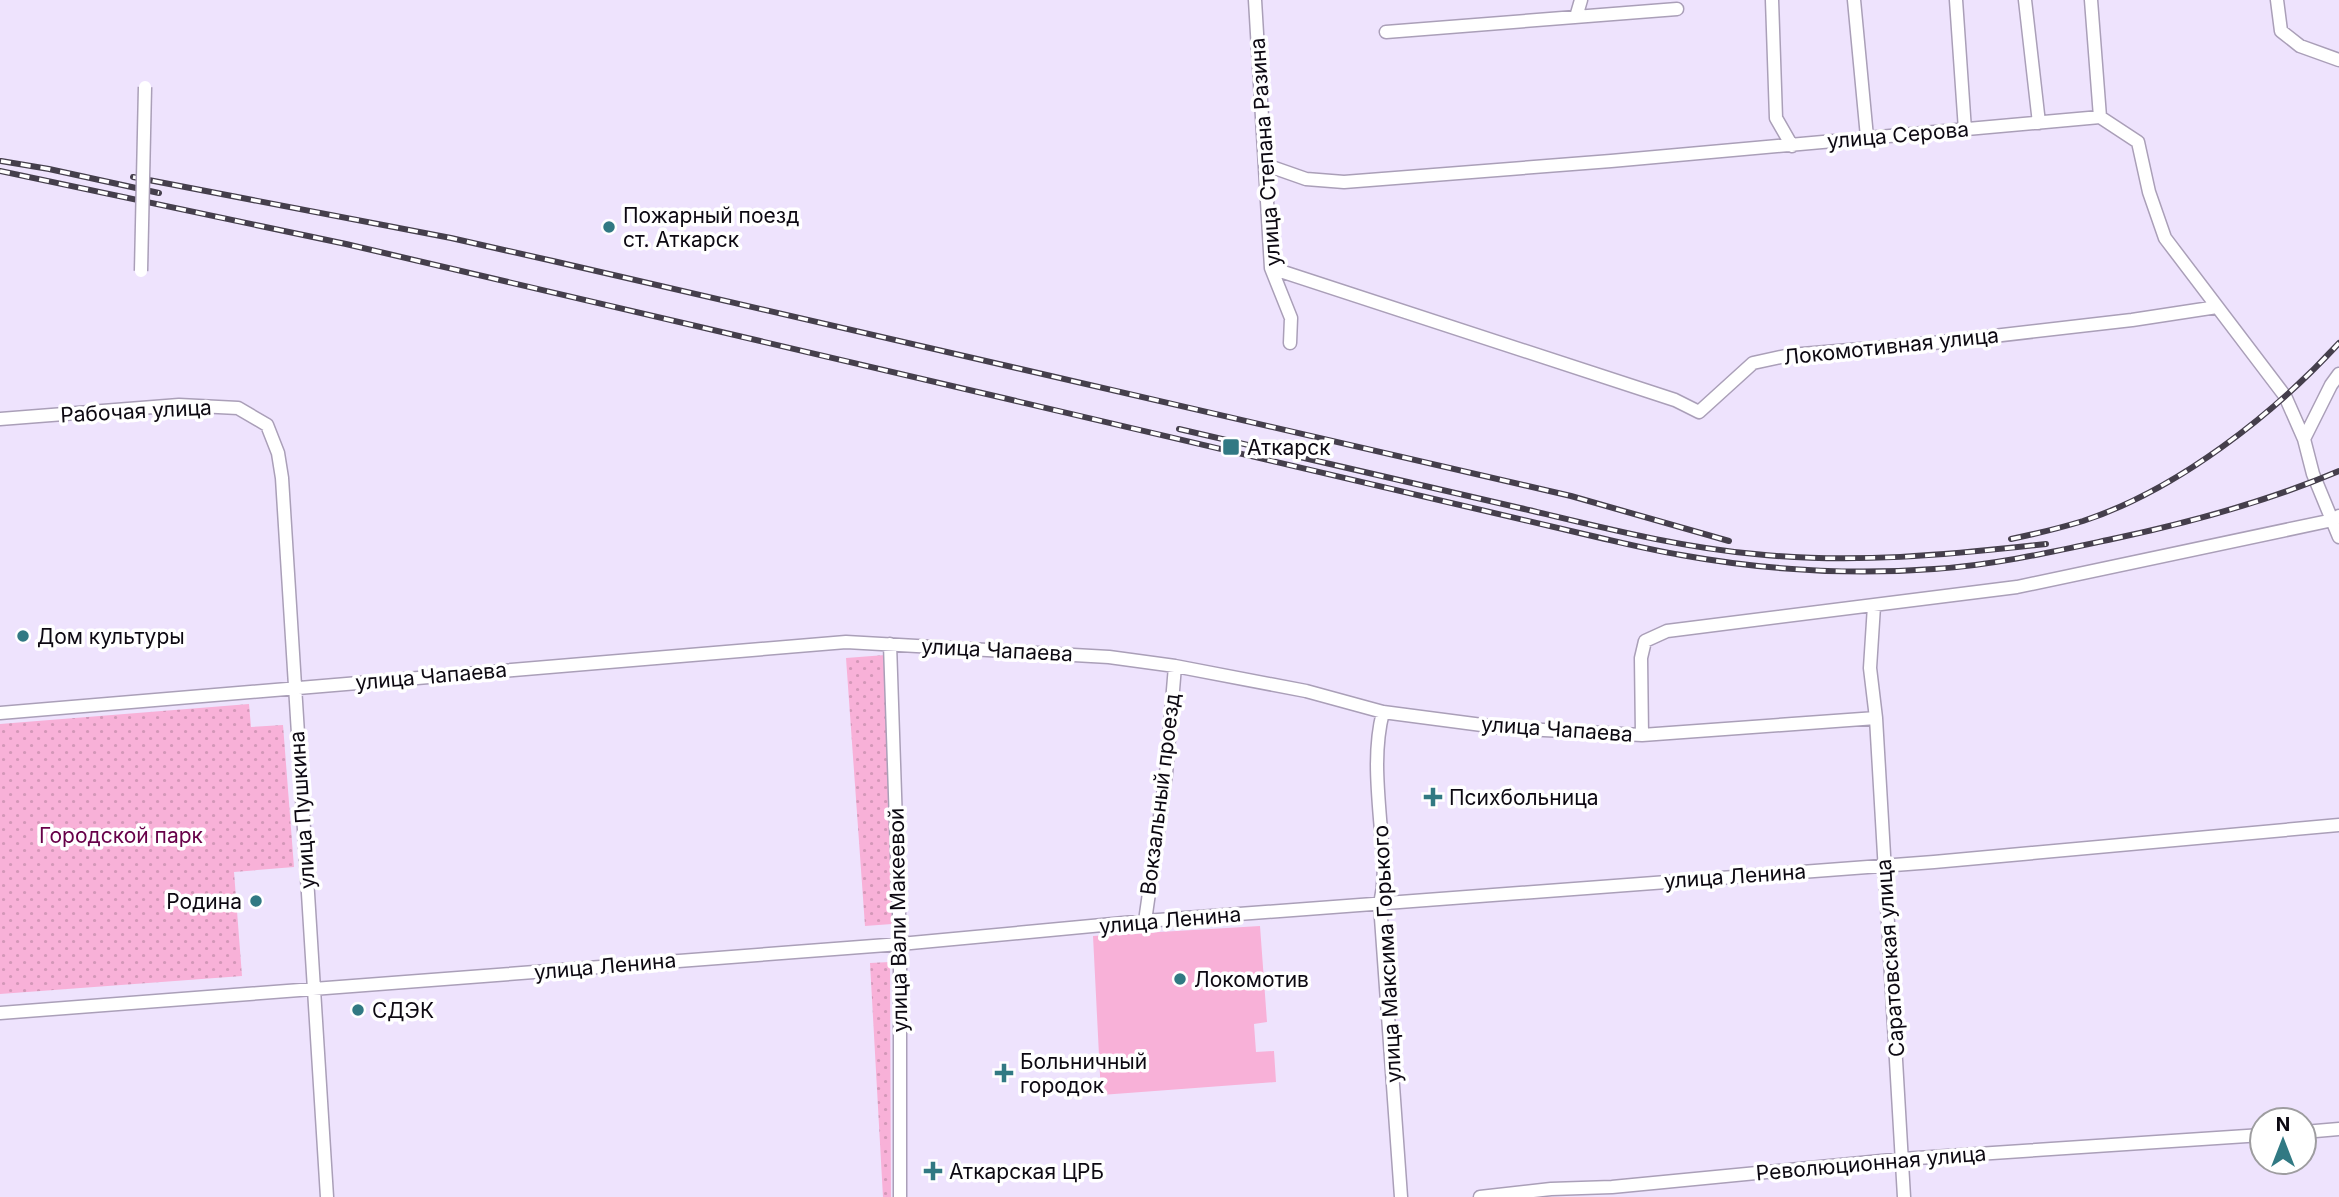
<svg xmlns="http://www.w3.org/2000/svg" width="2339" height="1197" font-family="Inter,sans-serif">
  <defs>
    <pattern id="park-dots" width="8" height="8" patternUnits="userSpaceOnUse" patternTransform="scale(1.75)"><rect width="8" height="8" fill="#f8b1d8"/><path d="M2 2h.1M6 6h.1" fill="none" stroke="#d397b8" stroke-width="1.8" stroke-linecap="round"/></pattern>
  </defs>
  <rect width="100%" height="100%" fill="#eee3fd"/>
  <path fill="#f8b1d8" d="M1260 926 1267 1022 1254 1024 1256 1052 1274 1051 1276 1082 1101 1095 1093 936Z"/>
  <path fill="url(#park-dots)" d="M885 655 892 924 865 926 846 658Z
    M249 704 251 727 283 725 294 867 234 872 242 976 0 994V724Z
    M890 962 891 1197H883L870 963Z"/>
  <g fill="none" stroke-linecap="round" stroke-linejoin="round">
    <defs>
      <path id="street" d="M1255 0 1271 268 1291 318 1290 343
        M1772 0 1776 118 1792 146
        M1854 0 1867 137
        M1956 0 1965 130
        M2025 0 2039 123
        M2091 0 2100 117
        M2277 0 2281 31 2300 46 2339 60
        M1576 17 1581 0
        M1386 32 1677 9
        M1266 165 1306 179 1344 182 1611 161 2100 117 2138 142 2149 192 2165 238 2285 396 2304 439 2313 474 2339 537
        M1271 268 1675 400 1699 412 1753 363 1790 355 1933 343 2132 320 2217 307
        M0 419 179 405 238 408 267 425 278 453 282 478 327 1197
        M2304 439 2331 385 2339 374
        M890 644 900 944V1197
        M1383 712C1372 754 1379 800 1382 844 1384 865 1385 883 1380 904L1401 1197
        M0 713 846 642 1109 657 1175 666 1306 691 1383 712 1505 728 1642 735 1876 718 1870 668 1874 606
        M1876 718 1904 1197
        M1642 735 1641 658 1645 641 1667 631 2017 587 2333 520 2339 516
        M1145 921 1166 774 1175 666
        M0 1013 900 944 1145 921 1934 862 2339 825
        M2304 1132 2339 1129
        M1480 1197 1551 1189 1612 1187 1902 1159 2262 1135"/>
    </defs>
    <use href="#street" stroke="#aa9fb8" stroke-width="15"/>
    <use href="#street" stroke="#fff" stroke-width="12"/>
    <defs>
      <path id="rail" d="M1 161 49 169 159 193
        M0 171 346 244 1588 535C1619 542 1650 550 1681 555 1764 570 1851 575 1934 569 1996 565 2056 551 2117 538 2192 522 2268 501 2339 471
        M133 177 451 238 553 261 1571 496 1729 541
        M1179 429C1293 455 1406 482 1520 508 1597 526 1676 547 1755 554 1852 564 1949 555 2046 544
        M2011 539C2035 534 2060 528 2083 521 2177 490 2273 415 2339 343"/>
    </defs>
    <use href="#rail" stroke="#453f4c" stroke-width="6"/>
    <use href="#rail" stroke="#fff" stroke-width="3.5" stroke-dasharray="10" stroke-linecap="butt"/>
    <defs>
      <path id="street-bridge" d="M141 271 145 87"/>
    </defs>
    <use href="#street-bridge" stroke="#aa9fb8" stroke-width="15" stroke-linecap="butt"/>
    <use href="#street-bridge" stroke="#fff" stroke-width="12"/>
  </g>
  <g fill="#317983" stroke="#fff" stroke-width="2.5">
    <circle cx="609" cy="227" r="7"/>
    <rect x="1222" y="438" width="18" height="18" rx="3.5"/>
    <circle cx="23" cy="636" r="7"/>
    <path d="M1429.5 786.5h7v7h7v7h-7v7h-7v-7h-7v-7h7z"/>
    <circle cx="256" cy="901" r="7"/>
    <circle cx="1180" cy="979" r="7"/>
    <circle cx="358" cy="1010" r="7"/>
    <path d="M1000.5 1062.5h7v7h7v7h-7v7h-7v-7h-7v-7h7z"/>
    <path d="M929.5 1160.5h7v7h7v7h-7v7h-7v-7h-7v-7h7z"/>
  </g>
  <g text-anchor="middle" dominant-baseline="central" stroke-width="7" stroke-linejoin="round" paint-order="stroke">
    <g font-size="21" fill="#0d0912" stroke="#fff">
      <text transform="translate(1898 135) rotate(-5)">улица Серова</text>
      <text transform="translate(1265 152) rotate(-94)">улица Степана Разина</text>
      <text transform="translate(1891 346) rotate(-6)">Локомотивная улица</text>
      <text transform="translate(136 411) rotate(-3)">Рабочая улица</text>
      <text transform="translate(997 650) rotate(3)">улица Чапаева</text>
      <text transform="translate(431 676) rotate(-5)">улица Чапаева</text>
      <text transform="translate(1557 729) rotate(4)">улица Чапаева</text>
      <text transform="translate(1160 794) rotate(-83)">Вокзальный проезд</text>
      <text transform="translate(302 810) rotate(-94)">улица Пушкина</text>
      <text transform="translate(1735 876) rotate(-4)">улица Ленина</text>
      <text transform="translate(898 920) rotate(-91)">улица Вали Макеевой</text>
      <text transform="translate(1170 920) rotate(-5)">улица Ленина</text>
      <text transform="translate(1387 954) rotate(-93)">улица Максима Горького</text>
      <text transform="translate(1890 958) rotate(-94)">Саратовская улица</text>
      <text transform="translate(605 966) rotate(-5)">улица Ленина</text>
      <text transform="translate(1871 1163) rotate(-5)">Революционная улица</text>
    </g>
    <g font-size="21" fill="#0d0912" stroke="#fff" text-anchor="start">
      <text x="623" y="215">Пожарный поезд<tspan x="623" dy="24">ст. Аткарск</tspan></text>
      <text x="1247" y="447">Аткарск</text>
      <text x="37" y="636">Дом культуры</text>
      <text x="1449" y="797">Психбольница</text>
      <text x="242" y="901" text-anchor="end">Родина</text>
      <text x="1194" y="979">Локомотив</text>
      <text x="372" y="1010">СДЭК</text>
      <text x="1020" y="1061">Больничный<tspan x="1020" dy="24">городок</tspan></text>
      <text x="949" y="1171">Аткарская ЦРБ</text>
    </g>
    <g font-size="21" fill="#670049" stroke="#fff">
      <text x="121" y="835">Городской парк</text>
    </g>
  </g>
  <g transform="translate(2283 1141)"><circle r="33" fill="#ffffff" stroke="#9e9da0" stroke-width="2"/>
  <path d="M0-5L12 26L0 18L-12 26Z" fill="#317983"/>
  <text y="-10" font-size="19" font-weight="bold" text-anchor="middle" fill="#0d0912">N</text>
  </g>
</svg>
